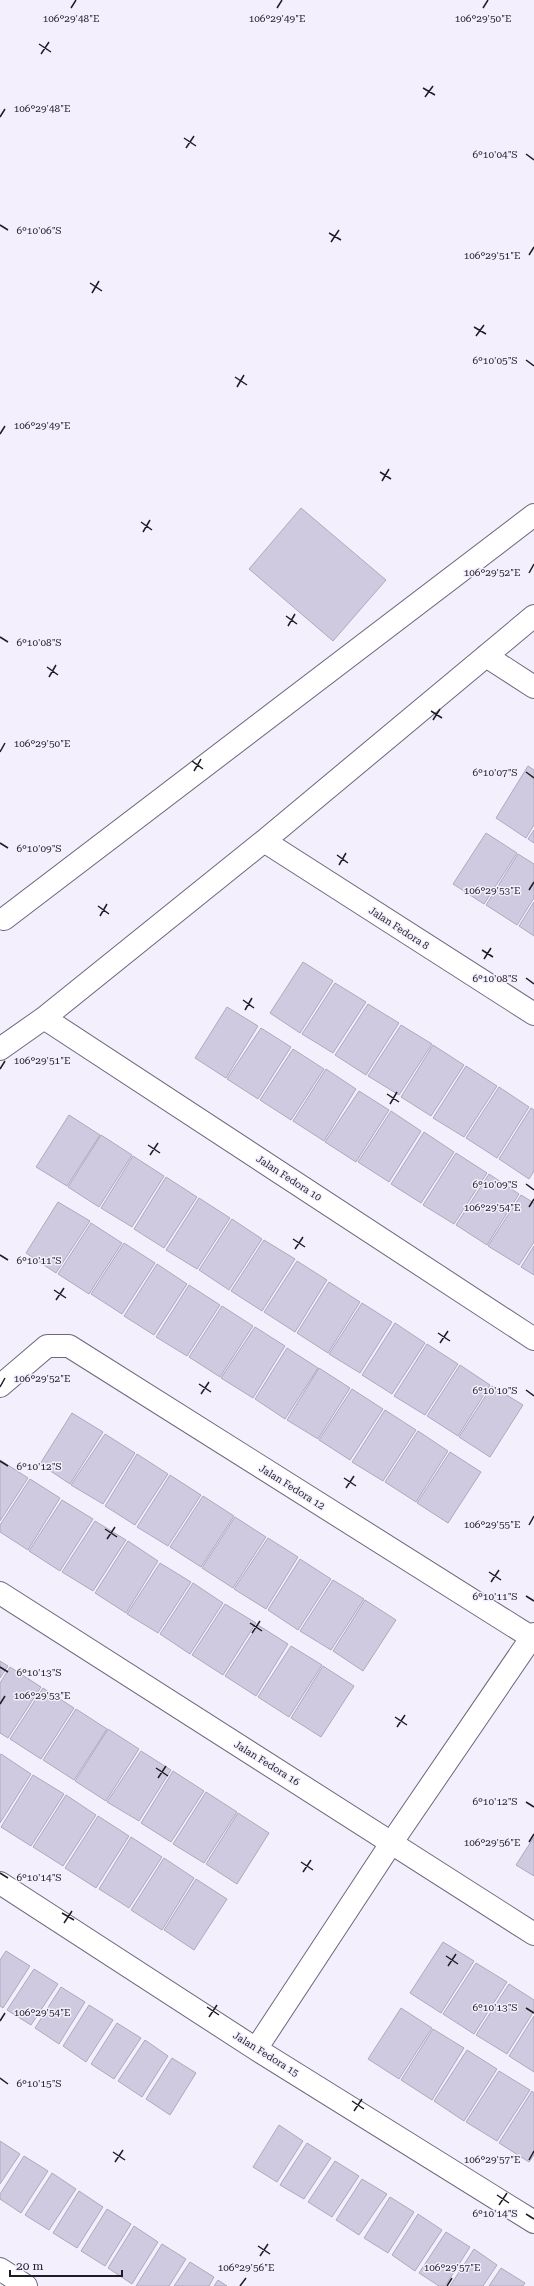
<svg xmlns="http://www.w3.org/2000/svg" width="534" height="2286" font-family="'Roboto Serif',serif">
  <rect width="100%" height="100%" fill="#f3effd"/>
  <path fill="#d0cae0" stroke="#aea9bf" d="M301 508 386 580 333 641 249 569Z
    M528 766 534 770V825L526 838 496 818Z
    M534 830V843L528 839Z
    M486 833 517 853 484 904 453 884Z
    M518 854 534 864V898L517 925 486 905Z
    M534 902V936L519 926Z
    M303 962 333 981 300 1033 270 1013Z
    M335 983 366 1002 333 1053 302 1034Z
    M368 1004 399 1023 366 1075 335 1055Z
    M227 1007 258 1026 226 1078 195 1058Z
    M401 1025 432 1044 399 1095 368 1076Z
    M261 1028 291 1047 258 1099 227 1079Z
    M433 1045 464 1065 431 1116 401 1097Z
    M293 1049 324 1069 291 1120 260 1100Z
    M466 1066 497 1086 464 1137 433 1118Z
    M326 1069 356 1089 324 1141 293 1121Z
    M499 1087 529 1107 497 1158 466 1138Z
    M359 1091 389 1110 356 1162 325 1142Z
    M531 1108 534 1110V1171L529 1179 499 1159Z
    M391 1111 421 1131 389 1182 358 1162Z
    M69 1115 100 1135 67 1186 36 1167Z
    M424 1132 454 1152 421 1203 391 1184Z
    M101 1135 132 1155 99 1207 68 1187Z
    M456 1153 487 1173 454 1224 423 1205Z
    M133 1156 164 1176 132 1227 101 1208Z
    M489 1174 519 1194 487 1245 456 1225Z
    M166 1177 197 1197 164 1248 134 1229Z
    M521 1195 534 1203V1242L519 1265 488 1246Z
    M199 1198 230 1218 197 1269 166 1250Z
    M58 1202 90 1221 56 1273 26 1253Z
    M232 1219 262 1239 229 1290 199 1270Z
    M91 1223 122 1243 89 1294 58 1274Z
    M264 1240 295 1259 262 1311 231 1291Z
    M124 1243 155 1263 122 1314 91 1294Z
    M534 1246V1275L521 1267Z
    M297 1261 327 1280 295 1332 264 1312Z
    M157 1264 187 1284 154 1335 124 1316Z
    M329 1282 360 1302 328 1353 297 1333Z
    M189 1285 220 1305 187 1356 156 1337Z
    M362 1303 392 1322 360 1373 329 1354Z
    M222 1306 253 1326 220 1377 189 1357Z
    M395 1323 425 1343 392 1394 362 1375Z
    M255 1327 285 1346 253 1398 221 1378Z
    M427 1344 458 1364 425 1415 394 1396Z
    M287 1348 318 1368 285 1419 255 1399Z
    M460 1365 490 1385 458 1436 427 1416Z
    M319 1368 350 1388 318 1439 287 1420Z
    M492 1386 523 1405 490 1457 459 1437Z
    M352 1389 383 1409 350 1460 319 1440Z
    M385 1410 416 1430 383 1481 352 1462Z
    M72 1413 103 1432 70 1484 40 1464Z
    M418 1431 448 1451 416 1502 385 1482Z
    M105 1434 135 1453 103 1504 71 1485Z
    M450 1452 481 1472 448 1523 417 1503Z
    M137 1454 168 1474 135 1525 105 1506Z
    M0 1460 28 1478 0 1521Z
    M170 1475 201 1495 168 1546 137 1527Z
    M30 1479 60 1498 28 1550 0 1532V1525Z
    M203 1496 234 1516 201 1567 170 1547Z
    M62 1500 93 1519 60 1571 29 1551Z
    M235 1517 266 1537 233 1588 202 1568Z
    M95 1521 126 1540 93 1591 62 1572Z
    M268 1538 298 1557 266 1609 234 1589Z
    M128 1541 158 1561 126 1613 95 1593Z
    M300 1559 331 1579 298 1630 268 1610Z
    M160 1563 191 1582 158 1633 127 1614Z
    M333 1580 364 1599 331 1650 300 1631Z
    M193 1583 223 1603 190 1654 160 1634Z
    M365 1600 396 1620 363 1671 333 1651Z
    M225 1604 256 1623 223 1675 192 1655Z
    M258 1625 288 1644 256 1696 225 1676Z
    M291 1646 322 1665 289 1717 258 1697Z
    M0 1661 8 1666 0 1678Z
    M323 1666 354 1686 321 1737 291 1718Z
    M10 1667 41 1687 8 1738 0 1733V1683Z
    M43 1688 74 1708 41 1759 10 1739Z
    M76 1709 107 1729 74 1780 43 1760Z
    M108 1729 139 1749 106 1801 75 1781Z
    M141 1751 171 1770 139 1821 107 1802Z
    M1 1754 31 1774 0 1823V1755Z
    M173 1771 204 1791 171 1842 141 1823Z
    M33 1775 64 1794 31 1846 1 1827Z
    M206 1792 237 1812 204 1863 173 1844Z
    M66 1795 96 1815 63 1866 33 1847Z
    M238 1813 269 1833 237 1884 206 1864Z
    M98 1816 129 1836 96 1888 65 1868Z
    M131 1837 162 1857 129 1908 99 1889Z
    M534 1837V1876L516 1865Z
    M164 1858 194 1878 162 1930 131 1910Z
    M196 1879 227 1899 194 1950 164 1930Z
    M443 1942 474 1961 441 2013 410 1993Z
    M6 1951 30 1966 3 2008 0 2006V1960Z
    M476 1963 507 1982 474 2034 443 2014Z
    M34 1969 58 1984 31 2025 7 2010Z
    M509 1984 534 2000V2011L507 2054 476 2035Z
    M61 1987 85 2002 59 2044 35 2028Z
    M89 2005 113 2020 86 2062 63 2046Z
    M401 2008 432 2028 399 2079 368 2059Z
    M534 2016V2072L509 2056Z
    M117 2023 141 2038 114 2079 91 2064Z
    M433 2029 464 2048 432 2100 401 2080Z
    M145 2040 168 2056 142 2097 118 2081Z
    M467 2050 497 2069 464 2121 434 2101Z
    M172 2058 196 2073 170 2115 146 2099Z
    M499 2071 530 2090 497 2141 466 2122Z
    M532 2091 534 2093V2155L529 2162 499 2143Z
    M279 2125 303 2141 277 2182 253 2167Z
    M0 2141 20 2154 0 2184Z
    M307 2143 331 2158 304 2199 280 2185Z
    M24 2156 48 2171 21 2213 0 2199V2194Z
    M335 2161 359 2176 332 2217 308 2202Z
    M52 2173 76 2189 49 2230 25 2215Z
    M362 2179 387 2194 359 2235 336 2220Z
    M79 2191 103 2207 77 2248 53 2233Z
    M390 2197 414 2212 388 2253 364 2238Z
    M107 2209 131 2224 105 2266 81 2251Z
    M418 2214 442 2230 415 2271 392 2255Z
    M134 2226 158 2242 132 2284 108 2268Z
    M446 2232 470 2247 445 2286H439L419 2273Z
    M162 2244 186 2259 169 2286H136Z
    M474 2249 497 2265 483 2286H450Z
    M190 2262 214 2277 209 2286H174Z
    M501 2268 525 2283 523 2286H489Z
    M218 2280 227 2286H214Z"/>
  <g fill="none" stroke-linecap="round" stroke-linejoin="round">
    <defs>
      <path id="minor" d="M486 656 534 687
        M264 841 534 1014
        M4 919 534 515
        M44 1018 534 1339
        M0 1049 44 1018 264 841 534 616
        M0 1386 47 1346H69L534 1639
        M0 1593 534 1934
        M0 1883 256 2049 534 2222
        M256 2049 392 1842 534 1634
        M0 2269 26 2286"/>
    </defs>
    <use href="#minor" stroke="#6c677b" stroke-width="24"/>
    <use href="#minor" stroke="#fff" stroke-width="22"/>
  </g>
  <path fill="none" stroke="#1f1c25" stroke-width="1.5" d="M71 8 76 0M277 8 282 0M483 8 488 0M39 44 51 52M41 54 49 42M423 88 435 95M425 97 433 86M0 117 5 109M184 138 196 146M186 148 194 136M526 154 534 160M0 225 8 230M329 233 341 240M331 242 339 230M529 255 534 247M90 283 102 291M92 293 99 281M474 327 486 334M476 336 484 325M526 360 534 366M235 377 247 385M237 387 244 375M0 434 5 426M380 472 391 479M382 481 389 469M141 522 152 530M143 532 150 520M529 573 534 564M286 616 297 624M288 626 295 614M0 637 8 642M47 667 58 675M49 677 56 665M431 711 442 718M433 720 440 709M0 752 5 743M192 761 203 769M194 771 201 759M526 772 534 778M0 843 8 848M337 855 348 863M339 865 346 853M529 890 534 882M98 906 109 914M100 916 107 904M482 950 493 957M484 959 491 948M526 978 534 984M243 1000 254 1008M245 1010 252 998M0 1069 5 1061M387 1094 399 1102M390 1104 397 1092M148 1145 160 1153M150 1155 158 1143M526 1184 534 1190M529 1207 534 1199M293 1239 305 1247M295 1249 303 1237M0 1255 8 1260M54 1290 66 1298M56 1300 64 1288M438 1333 450 1341M440 1343 448 1331M199 1384 211 1392M0 1387 5 1378M526 1390 534 1396M201 1394 209 1382M0 1461 8 1466M344 1478 356 1486M346 1488 354 1476M529 1525 534 1516M105 1529 117 1537M107 1539 115 1527M489 1572 501 1580M491 1582 499 1570M526 1596 534 1601M250 1623 262 1631M252 1633 260 1621M0 1667 8 1672M0 1704 5 1696M395 1717 407 1725M397 1727 405 1715M156 1768 168 1776M158 1778 166 1766M526 1802 534 1807M529 1842 534 1834M301 1862 313 1870M303 1872 311 1860M0 1873 8 1878M62 1913 74 1920M64 1923 72 1911M446 1956 458 1964M448 1966 456 1954M207 2007 219 2015M526 2008 534 2013M209 2017 217 2005M0 2021 5 2013M0 2078 8 2084M352 2101 364 2109M354 2111 362 2099M113 2152 125 2160M529 2160 534 2151M115 2162 123 2150M497 2195 509 2203M499 2205 507 2193M526 2214 534 2219M258 2246 270 2254M260 2256 268 2244M240 2286 246 2278M447 2286 452 2278"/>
  <g text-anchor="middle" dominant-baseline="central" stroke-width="3" stroke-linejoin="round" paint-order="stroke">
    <g font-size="10" fill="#1f1c25" stroke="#f3effd">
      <text transform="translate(399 928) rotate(33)">Jalan Fedora 8</text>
      <text transform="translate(289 1178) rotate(33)">Jalan Fedora 10</text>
      <text transform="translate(292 1487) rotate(32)">Jalan Fedora 12</text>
      <text transform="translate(267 1763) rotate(32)">Jalan Fedora 16</text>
      <text transform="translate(266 2054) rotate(32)">Jalan Fedora 15</text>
    </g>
  </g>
  <g font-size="10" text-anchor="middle" fill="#1f1c25" stroke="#f3effd" stroke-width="3" stroke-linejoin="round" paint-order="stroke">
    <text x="277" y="22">106°29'49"E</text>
    <text x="71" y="22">106°29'48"E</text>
    <text x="483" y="22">106°29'50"E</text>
    <text x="42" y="112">106°29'48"E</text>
    <text x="495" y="158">6°10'04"S</text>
    <text x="39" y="234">6°10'06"S</text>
    <text x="492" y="259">106°29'51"E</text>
    <text x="495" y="364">6°10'05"S</text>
    <text x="42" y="429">106°29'49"E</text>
    <text x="492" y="576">106°29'52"E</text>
    <text x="39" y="646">6°10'08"S</text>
    <text x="42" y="747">106°29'50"E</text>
    <text x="495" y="776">6°10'07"S</text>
    <text x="39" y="852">6°10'09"S</text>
    <text x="492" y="894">106°29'53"E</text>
    <text x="495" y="982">6°10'08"S</text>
    <text x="42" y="1064">106°29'51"E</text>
    <text x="495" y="1188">6°10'09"S</text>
    <text x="492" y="1211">106°29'54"E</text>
    <text x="39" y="1264">6°10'11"S</text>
    <text x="42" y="1382">106°29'52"E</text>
    <text x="495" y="1394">6°10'10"S</text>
    <text x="39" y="1470">6°10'12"S</text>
    <text x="492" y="1528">106°29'55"E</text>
    <text x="495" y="1600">6°10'11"S</text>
    <text x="39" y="1676">6°10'13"S</text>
    <text x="42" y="1699">106°29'53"E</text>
    <text x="495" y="1805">6°10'12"S</text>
    <text x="492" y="1846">106°29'56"E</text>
    <text x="39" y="1881">6°10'14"S</text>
    <text x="495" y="2011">6°10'13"S</text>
    <text x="42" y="2016">106°29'54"E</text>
    <text x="39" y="2087">6°10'15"S</text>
    <text x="492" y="2163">106°29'57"E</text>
    <text x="495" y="2217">6°10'14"S</text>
    <text x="246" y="2271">106°29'56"E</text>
    <text x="452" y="2271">106°29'57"E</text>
  </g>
  <path d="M10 2270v6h112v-6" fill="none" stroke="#1f1c25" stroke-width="2"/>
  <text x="16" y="2270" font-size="12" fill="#1f1c25" stroke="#f3effd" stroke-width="3" paint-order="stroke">20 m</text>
</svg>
